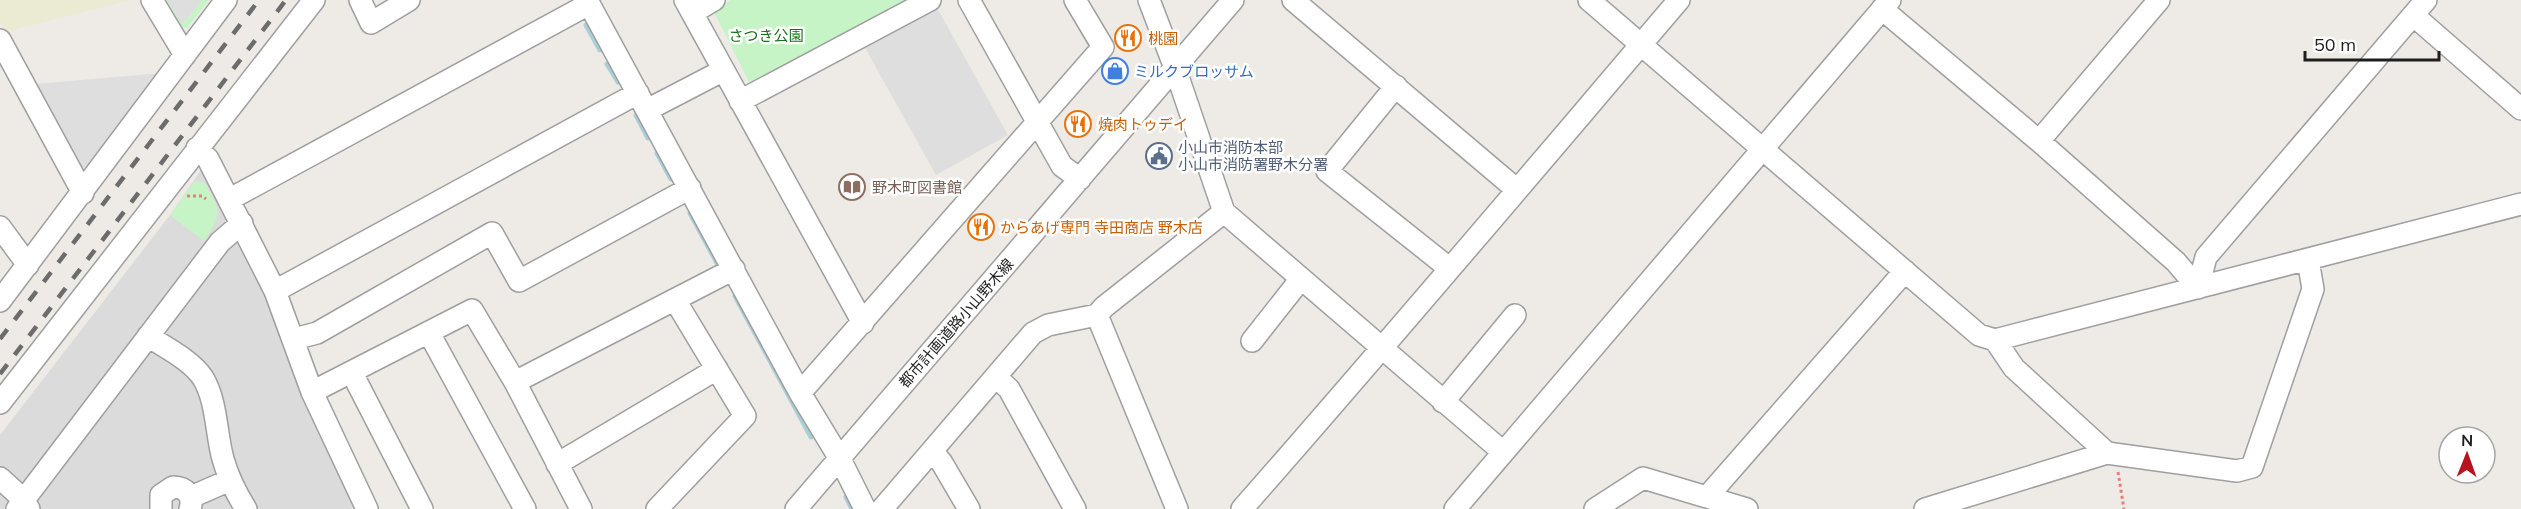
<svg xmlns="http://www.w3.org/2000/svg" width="2521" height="509" font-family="Mulish,'Noto Sans JP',sans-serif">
  <rect width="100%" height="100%" fill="#eeebe6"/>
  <path fill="#dcdbdc" d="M203 167 279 323 317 431 357 509H0V435L170 215Z"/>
  <path fill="#ebebd3" d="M0 0H131L5 32 0 23Z"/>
  <path fill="#c7f4c7" d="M163 0H209L187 28 177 27Z
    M731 0H904L750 84 713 10Z
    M195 181 205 183C221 214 223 211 204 241L170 215Z"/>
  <path fill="#dedede" d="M167 0H202L182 25Z
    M936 6 1008 135 936 175 864 46Z
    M161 73 91 167 76 168 36 84Z"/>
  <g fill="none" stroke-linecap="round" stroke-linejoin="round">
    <path stroke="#aad0d7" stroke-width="5" d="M586 25 600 50
      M607 64 618 82
      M636 115 648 138
      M657 153 671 179
      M690 213 717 263
      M735 296 811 437
      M846 497 852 509"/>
    <defs>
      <path id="minor" d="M152 0 185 55
        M360 0 371 23 409 0
        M587 0 800 393 840 459 865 509
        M685 0 863 323
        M969 0 1062 166 1080 179
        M1149 0 1175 68 1224 212 1503 452
        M1293 0 1516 189
        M1589 0 1979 335 1995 340 2521 204
        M1882 9 2039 141 2176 262 2198 288
        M692 13 714 0
        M2413 15 2521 109
        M0 40 83 193
        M1396 86 1327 171 1449 268
        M740 101 930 0
        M647 110 722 71
        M2039 141 2159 0
        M197 148 208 159 275 291 312 392 367 509
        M230 199 589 4
        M0 227 28 265
        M2198 288 2206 257 2426 0
        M275 291 638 93
        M0 301 226 0
        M1097 315 1177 509
        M429 333 525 509
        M148 336C166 348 191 360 203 378 217 401 216 434 223 459 228 477 236 493 246 509
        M294 339 317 333 492 233 519 281 690 188
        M1995 340 2014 368 2107 453
        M1252 341 1300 280
        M352 373 422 509
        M997 378 1009 389 1075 509
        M515 382 734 269
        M312 392 472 310 515 382 581 509
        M800 393 1103 47 1075 0
        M1443 402 1515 315
        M0 403 314 0
        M932 451 942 463 969 509
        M557 464 717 369
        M0 478 24 500 29 509
        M191 497 230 480
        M1707 497 1905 271
        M17 509 220 242 242 223
        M161 509V495L173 487C186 487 194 496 190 509
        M657 509 745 416 675 300
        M796 509 1233 0
        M882 509 1033 333 1048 325 1097 315 1104 307 1224 212
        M1242 509C1390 341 1534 170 1679 0
        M1455 509 1890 0
        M1595 509 1643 478 1747 509
        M1925 509 2107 453 2237 471 2252 467 2313 289 2308 260"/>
    </defs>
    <use href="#minor" stroke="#9f9f9f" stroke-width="24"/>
    <path stroke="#eb7d79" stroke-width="3" stroke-dasharray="3 3" stroke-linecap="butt" d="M187 196H202L206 199
      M2118 472 2124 509"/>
    <use href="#minor" stroke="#fff" stroke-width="21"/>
    <path stroke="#6c6c6c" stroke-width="4.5" stroke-dasharray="12 12" stroke-linecap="butt" d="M0 339 259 0
      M0 374 286 0"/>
  </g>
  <defs>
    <symbol id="restaurant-ring" viewBox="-11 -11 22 22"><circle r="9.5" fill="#fff" stroke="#e8710a" stroke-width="1.5"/><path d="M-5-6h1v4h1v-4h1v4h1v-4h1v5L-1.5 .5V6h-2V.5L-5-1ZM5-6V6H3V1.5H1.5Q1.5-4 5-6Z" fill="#e8710a"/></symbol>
    <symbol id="shop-ring" viewBox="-11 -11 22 22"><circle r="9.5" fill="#fff" stroke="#3f7fe0" stroke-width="1.5"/><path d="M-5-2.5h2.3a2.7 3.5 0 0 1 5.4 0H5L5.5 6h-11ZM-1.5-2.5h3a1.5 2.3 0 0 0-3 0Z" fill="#3f7fe0"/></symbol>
    <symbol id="civic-ring" viewBox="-11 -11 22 22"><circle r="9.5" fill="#fff" stroke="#5c6f8a" stroke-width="1.5"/><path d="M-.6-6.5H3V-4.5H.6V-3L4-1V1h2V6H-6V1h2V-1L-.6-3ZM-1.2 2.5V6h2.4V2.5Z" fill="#5c6f8a"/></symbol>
    <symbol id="library-ring" viewBox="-11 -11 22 22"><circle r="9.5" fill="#fff" stroke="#8d6e63" stroke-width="1.5"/><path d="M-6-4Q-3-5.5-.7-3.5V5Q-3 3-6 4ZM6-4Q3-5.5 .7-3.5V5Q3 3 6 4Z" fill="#8d6e63"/></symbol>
  </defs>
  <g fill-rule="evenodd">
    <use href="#restaurant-ring" x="1113" y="23" width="30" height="30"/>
    <use href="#shop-ring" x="1100" y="56" width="30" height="30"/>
    <use href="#restaurant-ring" x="1063" y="109" width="30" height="30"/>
    <use href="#civic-ring" x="1144" y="141" width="30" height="30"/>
    <use href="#library-ring" x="837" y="172" width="30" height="30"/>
    <use href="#restaurant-ring" x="966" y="212" width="30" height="30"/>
  </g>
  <g text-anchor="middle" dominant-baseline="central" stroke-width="5" stroke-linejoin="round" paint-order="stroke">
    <g font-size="15" fill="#177218" stroke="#fff">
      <text x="766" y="35">さつき公園</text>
    </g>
    <g font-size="15" fill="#c56008" stroke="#fff" text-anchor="start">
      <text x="1148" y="38">桃園</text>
      <text x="1098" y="124">焼肉トゥデイ</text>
      <text x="1000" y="227">からあげ専門 寺田商店 野木店</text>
    </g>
    <g font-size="15" fill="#366cbe" stroke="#fff" text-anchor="start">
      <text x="1134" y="71">ミルクブロッサム</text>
    </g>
    <g font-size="15" fill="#4e5e75" stroke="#fff" text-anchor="start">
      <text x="1178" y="147">小山市消防本部<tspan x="1178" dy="17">小山市消防署野木分署</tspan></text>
    </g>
    <g font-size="15" fill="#785e54" stroke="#fff" text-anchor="start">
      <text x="872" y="187">野木町図書館</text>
    </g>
    <g font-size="15" fill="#1e1e1e" stroke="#fff">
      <text transform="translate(956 323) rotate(-49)">都市計画道路小山野木線</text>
    </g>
  </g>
  <g transform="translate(2467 455) rotate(1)"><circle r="28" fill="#ffffff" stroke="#a5a5a5" stroke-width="1.5"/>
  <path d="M0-4.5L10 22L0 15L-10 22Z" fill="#b81420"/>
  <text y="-9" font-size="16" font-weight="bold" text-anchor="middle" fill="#1e1e1e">N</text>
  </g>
  <path d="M2305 51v9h134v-9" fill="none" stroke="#1e1e1e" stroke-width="3"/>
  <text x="2314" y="51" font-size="18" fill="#1e1e1e" stroke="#ffffff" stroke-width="4.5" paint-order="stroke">50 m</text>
</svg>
